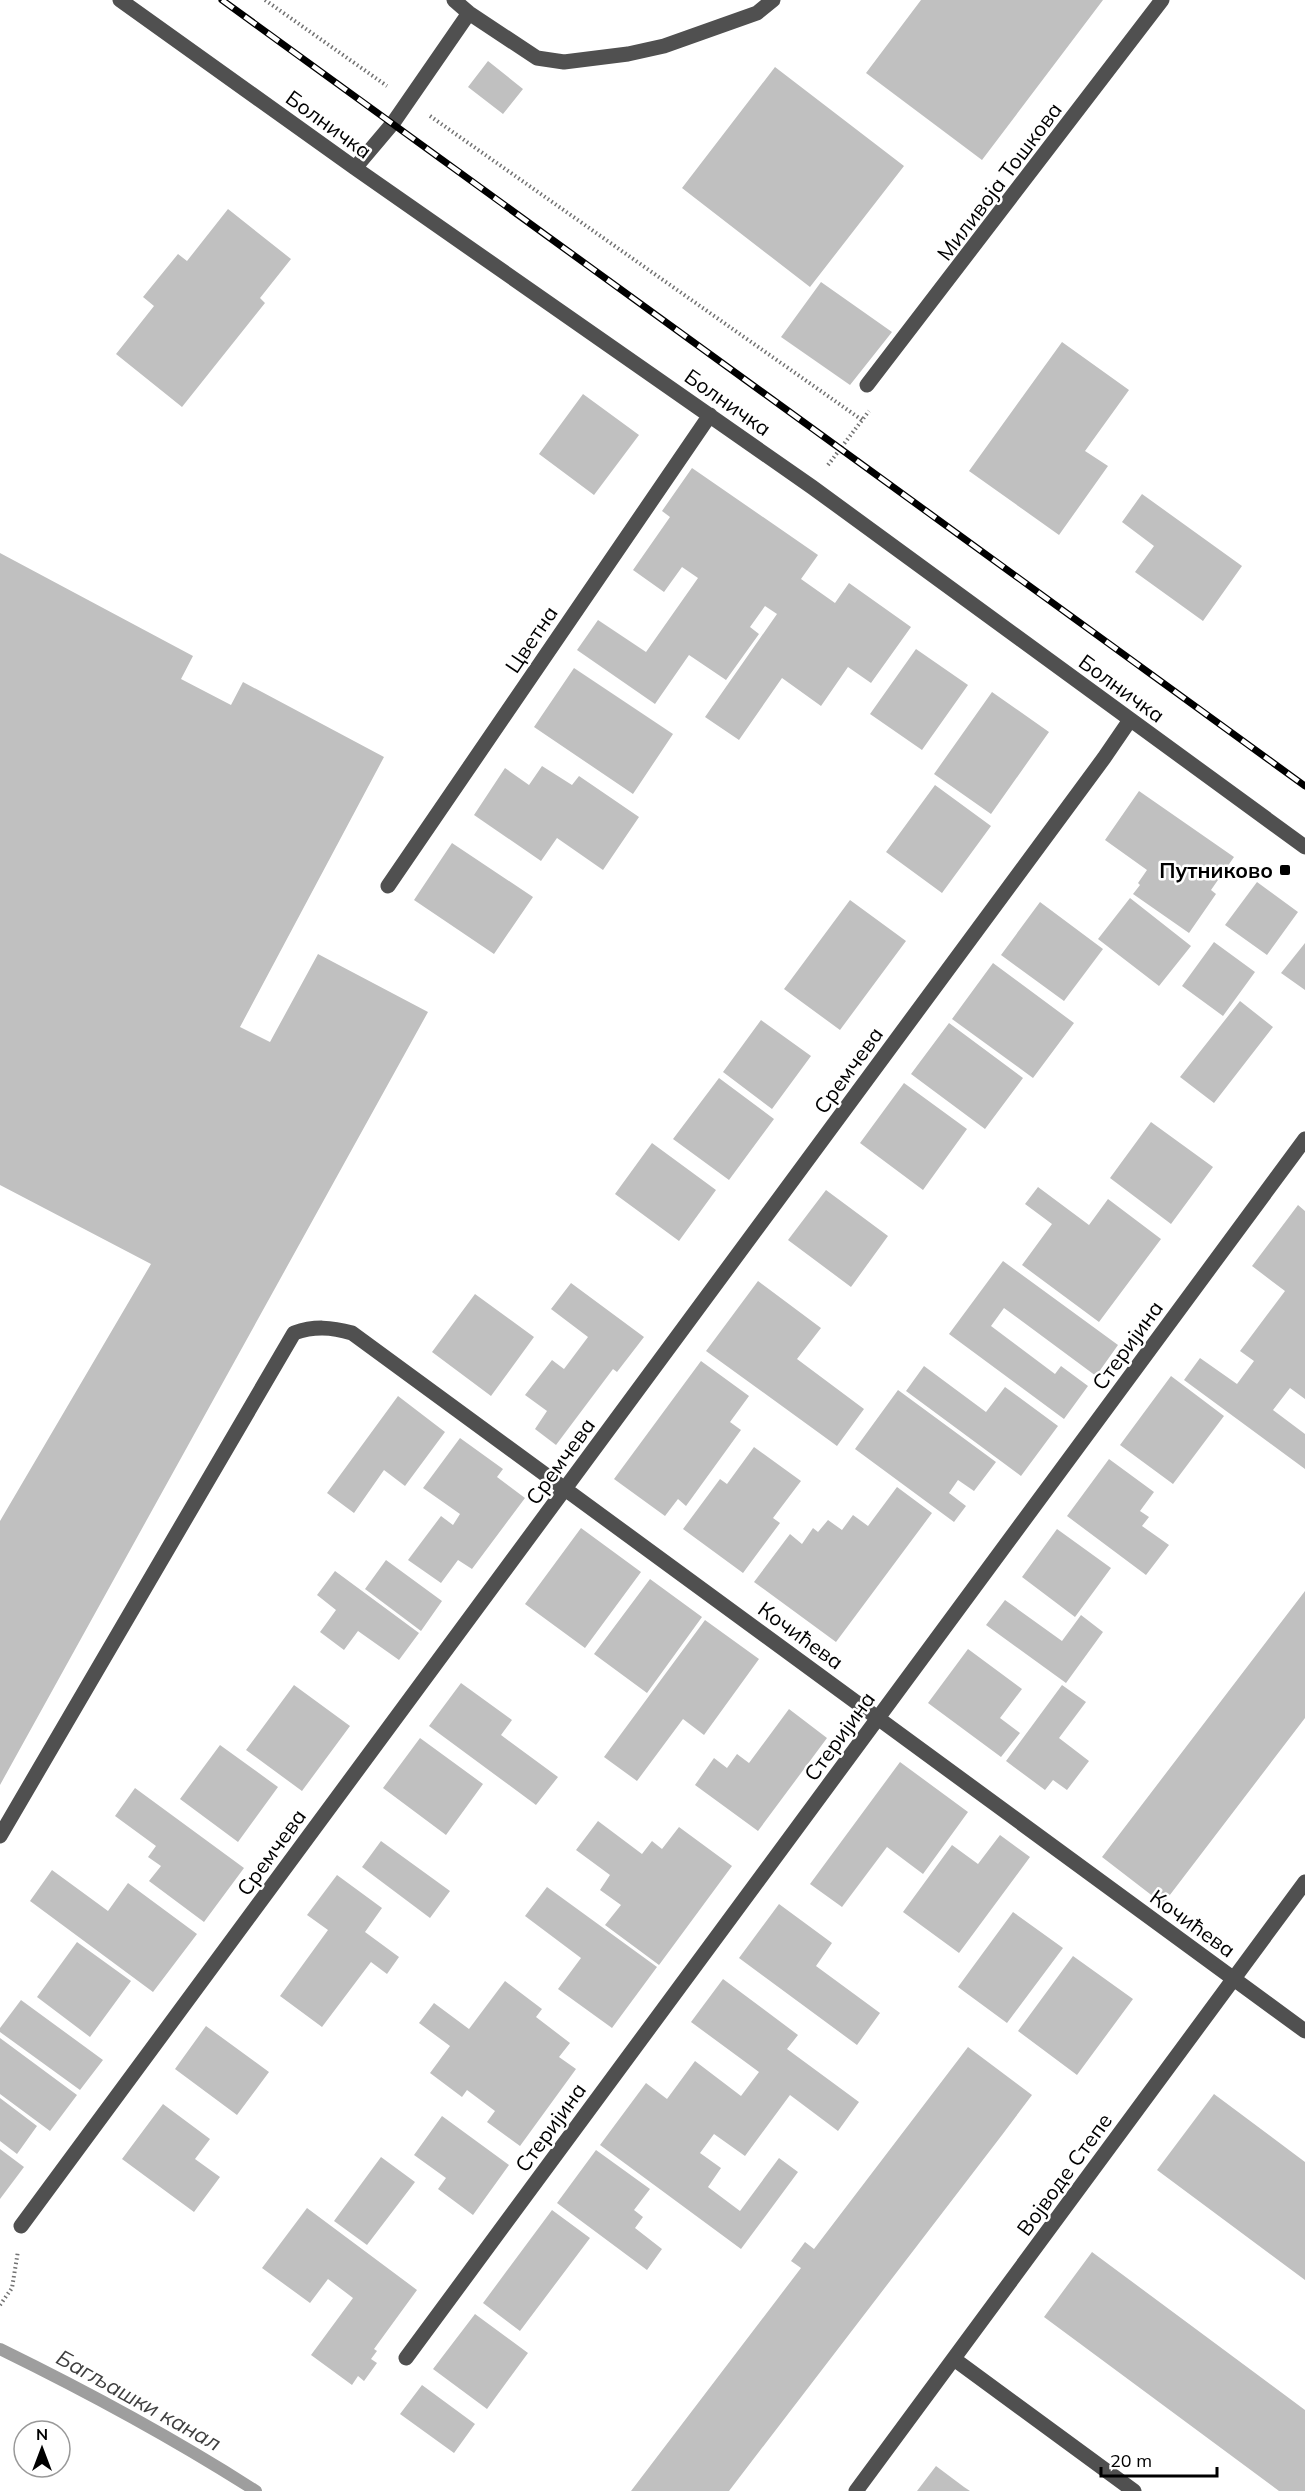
<svg xmlns="http://www.w3.org/2000/svg" width="1305" height="2491" font-family="Mulish,sans-serif">
  <rect width="100%" height="100%" fill="#fff"/>
  <g fill="none" stroke-linecap="round" stroke-linejoin="round">
    <path stroke="#9e9e9e" stroke-width="12" d="M0 2349C88 2392 173 2438 256 2491"/>
  </g>
  <path fill="#c0c0c0" d="M921 0H1103L982 160 866 73Z
    M488 61 523 89 503 114 468 87Z
    M775 67 904 166 810 287 682 188Z
    M228 209 291 259 260 298 265 303 182 407 116 354 154 306 143 297 178 254 187 261Z
    M821 282 892 332 850 385 781 337Z
    M1062 342 1129 390 1085 451 1108 466 1059 535 969 471Z
    M583 394 639 435 594 495 539 454Z
    M692 468 818 555 801 579 835 603 849 583 911 627 871 683 848 667 821 706 782 678 739 740 705 717 777 614 765 606 750 627 759 634 726 680 689 655 655 704 577 650 598 620 646 652 698 578 682 567 664 592 633 570 670 517 662 511Z
    M1142 494 1242 566 1203 621 1135 572 1154 546 1122 522Z
    M0 553 193 656 181 679 231 705 243 682 384 757 240 1027 270 1042 318 954 428 1012 0 1785V1521L151 1264 0 1185Z
    M916 649 968 685 922 750 870 714Z
    M574 668 673 734 633 794 534 727Z
    M992 692 1049 732 991 814 934 774Z
    M542 766 572 785 579 776 639 817 603 870 557 838 541 861 474 815 505 768 529 785Z
    M935 785 991 826 942 893 886 852Z
    M1139 791 1234 857 1211 890 1216 894 1189 933 1133 894 1140 885 1138 883 1147 870 1105 840Z
    M452 843 533 897 494 954 414 900Z
    M1257 882 1298 912 1267 955 1225 925Z
    M1130 898 1191 946 1159 986 1098 939Z
    M850 900 906 941 840 1030 784 989Z
    M1040 902 1103 949 1064 1001 1001 955Z
    M1214 942 1255 972 1223 1016 1182 986Z
    M1305 943V990L1281 973Z
    M993 963 1074 1023 1033 1078 952 1019Z
    M1240 1001 1273 1027 1214 1103 1180 1077Z
    M761 1020 811 1056 772 1109 723 1072Z
    M949 1023 1023 1078 985 1129 911 1074Z
    M719 1078 774 1119 729 1180 673 1139Z
    M904 1083 967 1129 923 1190 860 1143Z
    M1151 1122 1213 1167 1171 1224 1110 1178Z
    M652 1143 716 1190 679 1241 615 1194Z
    M1038 1187 1089 1225 1108 1199 1161 1239 1099 1322 1022 1265 1052 1224 1025 1204Z
    M826 1190 888 1236 851 1287 788 1240Z
    M1298 1205 1305 1211V1399L1290 1388 1273 1410 1305 1434V1469L1184 1380 1200 1358 1237 1384 1254 1361 1240 1351 1285 1291 1252 1266Z
    M1003 1261 1118 1345 1096 1376 1004 1308 991 1326 1055 1374 1061 1366 1088 1386 1064 1419 949 1334Z
    M758 1281 821 1328 797 1359 864 1409 837 1446 706 1351Z
    M571 1283 644 1337 617 1372 613 1369 556 1445 535 1429 547 1411 525 1395 552 1360 564 1369 588 1337 551 1309Z
    M475 1294 534 1337 491 1396 432 1352Z
    M701 1361 749 1396 730 1422 741 1430 686 1506 678 1499 665 1516 614 1479Z
    M924 1366 986 1412 1005 1387 1058 1426 1021 1476 906 1391Z
    M1171 1376 1224 1416 1173 1484 1120 1445Z
    M898 1390 996 1462 974 1491 958 1480 949 1493 966 1506 954 1522 855 1449Z
    M398 1396 445 1432 405 1486 384 1470 354 1513 327 1493Z
    M460 1438 503 1469 497 1477 525 1498 472 1569 458 1560 441 1583 408 1560 441 1516 453 1525 460 1514 423 1488Z
    M754 1447 801 1481 773 1518 780 1523 743 1573 683 1529 720 1479 727 1484Z
    M1109 1459 1154 1492 1140 1511 1149 1517 1142 1526 1169 1545 1146 1575 1067 1516Z
    M897 1487 932 1513 836 1642 754 1582 790 1534 802 1544 813 1528 818 1532 828 1520 842 1530 853 1515 868 1526Z
    M581 1528 641 1572 585 1648 525 1604Z
    M1057 1529 1111 1568 1075 1617 1022 1577Z
    M386 1560 442 1601 421 1631 365 1589Z
    M335 1571 419 1633 399 1660 358 1631 344 1650 320 1632 336 1610 317 1595Z
    M650 1579 702 1617 647 1693 594 1654Z
    M1305 1591V1718L1163 1904 1102 1857Z
    M1005 1600 1062 1641 1081 1615 1103 1632 1066 1683 986 1625Z
    M705 1620 759 1659 704 1735 683 1719 637 1781 604 1757Z
    M968 1649 1022 1689 1000 1718 1020 1733 1001 1757 928 1703Z
    M461 1683 512 1720 501 1735 558 1777 536 1805 429 1726Z
    M294 1685 350 1726 302 1791 246 1750Z
    M1062 1685 1086 1702 1059 1738 1089 1761 1067 1790 1053 1780 1045 1790 1006 1761Z
    M789 1709 827 1738 758 1831 695 1785 714 1758 727 1768 737 1754 749 1763Z
    M420 1738 483 1784 446 1835 383 1788Z
    M220 1745 278 1787 238 1842 180 1799Z
    M900 1762 968 1812 923 1874 887 1847 842 1907 810 1884Z
    M135 1788 244 1868 204 1922 149 1881 161 1866 148 1857 156 1846 115 1816Z
    M598 1821 642 1854 652 1841 662 1849 679 1827 732 1866 659 1965 605 1925 621 1905 600 1890 610 1875 576 1850Z
    M1000 1835 1030 1857 959 1953 903 1912 952 1845 978 1864Z
    M381 1841 450 1891 430 1918 362 1867Z
    M52 1870 108 1911 128 1883 197 1934 153 1992 30 1901Z
    M337 1875 382 1908 365 1932 399 1957 387 1974 371 1962 322 2027 280 1996 328 1930 307 1915Z
    M547 1887 657 1967 612 2028 558 1989 581 1958 525 1916Z
    M779 1904 832 1943 816 1966 880 2013 857 2045 739 1958Z
    M1013 1912 1063 1948 1007 2023 958 1987Z
    M77 1942 131 1981 90 2037 37 1997Z
    M1073 1956 1133 1999 1077 2075 1018 2031Z
    M723 1979 798 2035 787 2049 859 2102 838 2131 790 2095 745 2156 714 2134 700 2153 721 2168 708 2187 740 2211 779 2158 798 2172 741 2249 600 2145 646 2083 667 2099 695 2061 741 2096 759 2072 691 2022Z
    M505 1981 542 2009 536 2017 570 2043 559 2057 576 2069 520 2146 487 2122 495 2111 467 2090 462 2097 430 2073 450 2046 419 2023 434 2003 469 2029Z
    M21 2000 103 2060 80 2090 0 2032V2028Z
    M206 2026 269 2072 237 2115 175 2069Z
    M0 2038 77 2095 50 2131 0 2094Z
    M968 2047 1032 2095 1002 2135 729 2491H631L801 2268 791 2261 805 2242 814 2249Z
    M1214 2094 1305 2162V2280L1157 2170Z
    M0 2098 37 2126 17 2154 0 2141Z
    M163 2104 210 2139 195 2159 220 2177 194 2212 122 2159Z
    M442 2116 509 2165 473 2215 438 2189 446 2178 414 2155Z
    M0 2149 24 2167 0 2199Z
    M596 2150 650 2189 634 2210 643 2217 635 2228 662 2249 647 2270 557 2203Z
    M381 2157 415 2182 367 2245 334 2221Z
    M307 2208 417 2290 374 2349 377 2351 371 2359 377 2363 364 2381 358 2376 352 2385 311 2355 353 2298 328 2279 310 2303 262 2268Z
    M552 2210 590 2238 520 2331 483 2303Z
    M1092 2252 1305 2410V2491H1279L1044 2317Z
    M475 2314 528 2353 487 2409 433 2369Z
    M422 2385 475 2424 454 2453 400 2414Z
    M936 2466 964 2487 970 2491H917Z"/>
  <g fill="none" stroke-linecap="round" stroke-linejoin="round">
    <path stroke="#727272" stroke-width="4" stroke-dasharray="1.5 3" stroke-linecap="butt" d="M265 0 387 86
      M430 116 862 420
      M828 465 869 411
      M0 2305 12 2288 18 2251"/>
    <path stroke="#505050" stroke-width="15" d="M120 0 355 168 812 487 1305 847
      M454 0 469 13 537 58 564 62 628 54 664 46 757 13 773 0
      M355 168 393 123 469 13
      M867 385 1162 0
      M388 886 710 415
      M0 1836 294 1333C314 1326 331 1327 352 1333L1305 2031
      M21 2226 1104 758 1130 720
      M406 2358 1305 1139
      M954 2359 1134 2491
      M856 2491 1305 1882"/>
    <defs>
      <path id="rail" d="M222 0 1305 786"/>
    </defs>
    <use href="#rail" stroke="#000" stroke-width="7"/>
    <use href="#rail" stroke="#fff" stroke-width="4.5" stroke-dasharray="14" stroke-linecap="butt"/>
  </g>
  <rect fill="#000" stroke="#fff" stroke-width="2" x="1279" y="864" width="12" height="12" rx="3"/>
  <g text-anchor="middle" dominant-baseline="central" stroke-width="5" stroke-linejoin="round" paint-order="stroke">
    <g font-size="21" fill="#000" stroke="#fff">
      <text transform="translate(329 124) rotate(36)">Болничка</text>
      <text transform="translate(999 181) rotate(-53)">Миливоја Тошкова</text>
      <text transform="translate(728 402) rotate(35)">Болничка</text>
      <text transform="translate(531 639) rotate(-56)">Цветна</text>
      <text transform="translate(1122 688) rotate(36)">Болничка</text>
      <text transform="translate(848 1070) rotate(-54)">Сремчева</text>
      <text transform="translate(1127 1345) rotate(-54)">Стеријина</text>
      <text transform="translate(560 1461) rotate(-54)">Сремчева</text>
      <text transform="translate(801 1635) rotate(36)">Кочићева</text>
      <text transform="translate(839 1736) rotate(-54)">Стеријина</text>
      <text transform="translate(271 1852) rotate(-54)">Сремчева</text>
      <text transform="translate(1193 1923) rotate(36)">Кочићева</text>
      <text transform="translate(550 2127) rotate(-54)">Стеријина</text>
      <text transform="translate(1064 2174) rotate(-54)">Војводе Степе</text>
    </g>
    <g font-size="21" font-weight="bold" fill="#000" stroke="#fff" text-anchor="end">
      <text x="1273" y="870">Путниково</text>
    </g>
    <g font-size="22" font-style="italic" fill="#3f3f3f" stroke="#fff">
      <text transform="translate(139 2400) rotate(29)">Багљашки канал</text>
    </g>
  </g>
  <g transform="translate(42 2449)"><circle r="28" fill="#ffffff" stroke="#999999" stroke-width="1.5"/>
  <path d="M0-4.5L10 22L0 15L-10 22Z" fill="#000000"/>
  <text y="-9" font-size="16" font-weight="bold" text-anchor="middle" fill="#000000">N</text>
  </g>
  <path d="M1101 2467v9h116v-9" fill="none" stroke="#000000" stroke-width="3"/>
  <text x="1110" y="2467" font-size="18" fill="#000000" stroke="#ffffff" stroke-width="4.5" paint-order="stroke">20 m</text>
</svg>
